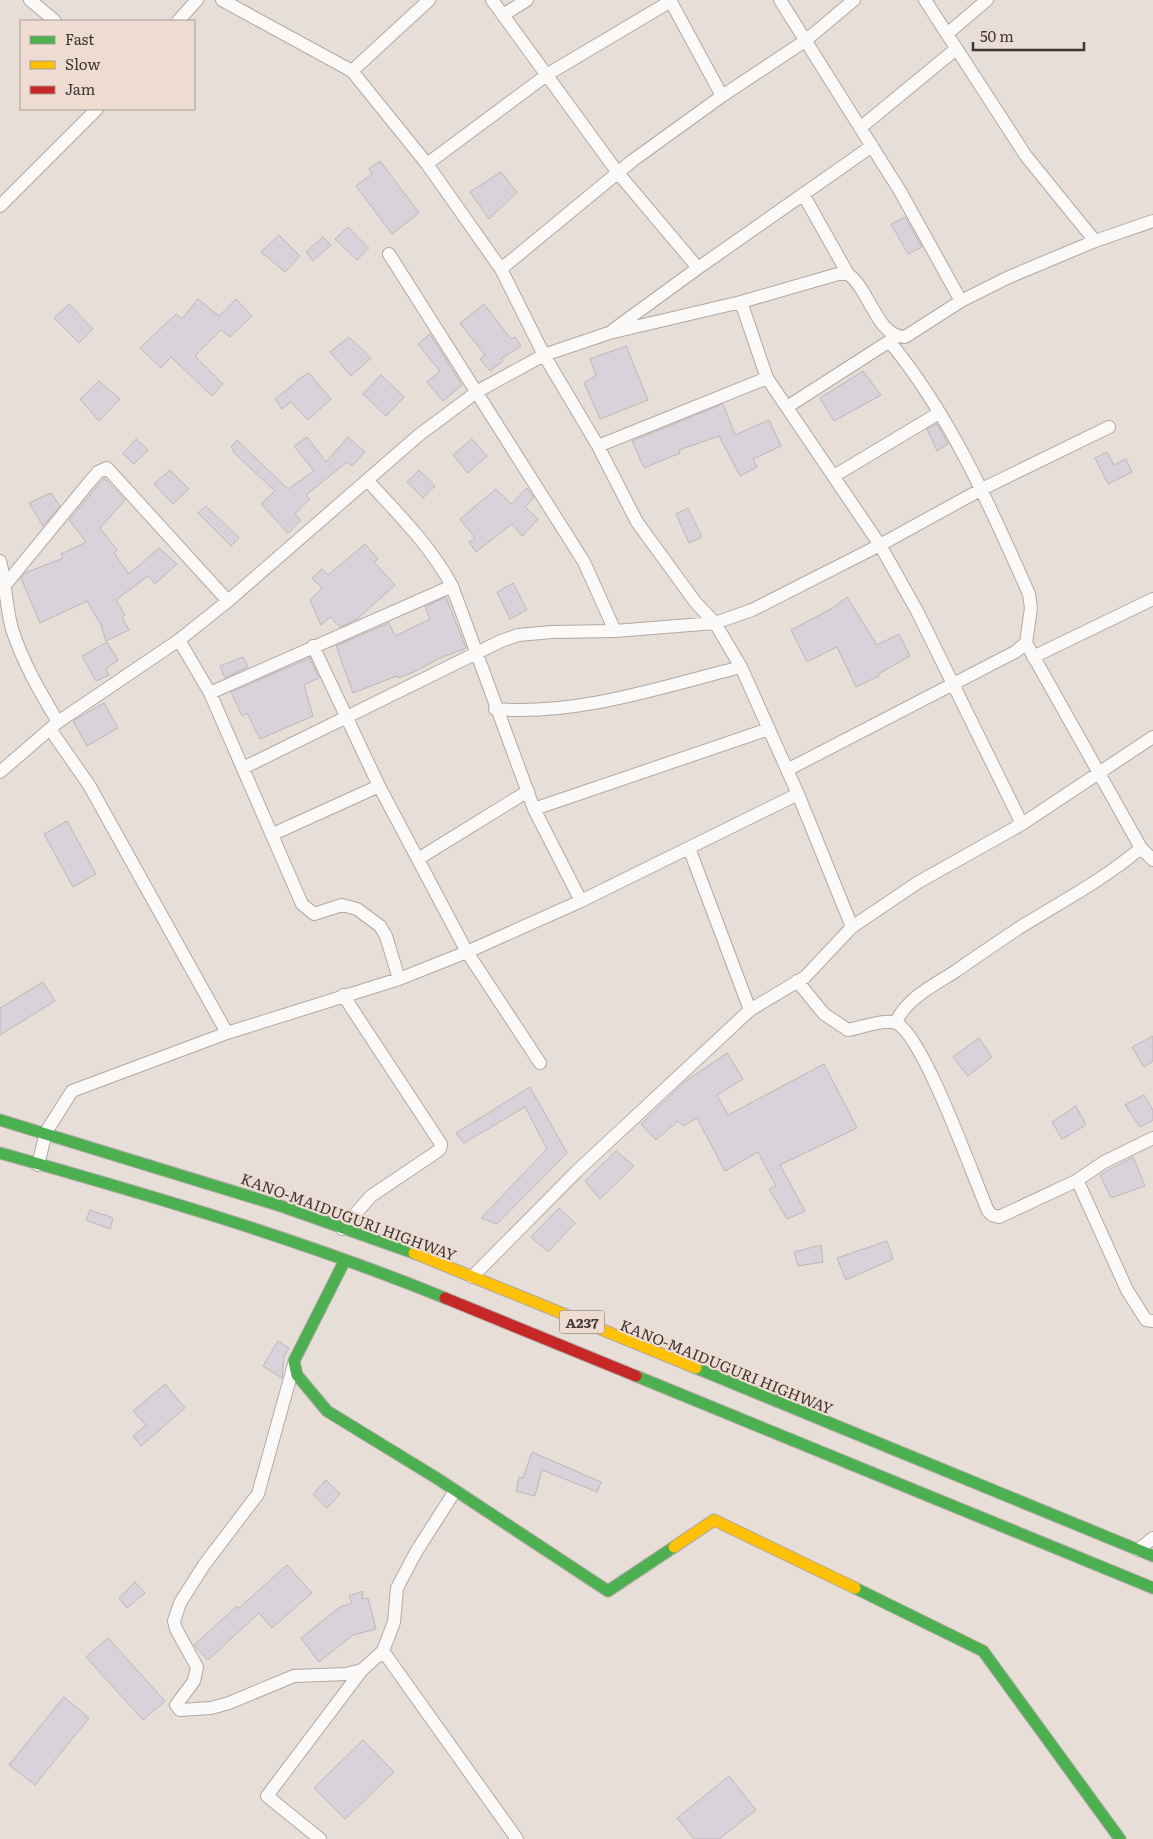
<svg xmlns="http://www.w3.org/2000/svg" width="1153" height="1839" font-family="Literata,serif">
  <rect width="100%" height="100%" fill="#e8ded8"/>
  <path fill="#d8d2da" stroke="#bcb7b8" d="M380 161 419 213 392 234 356 186 372 174 369 169Z
    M501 172 517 192 489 219 470 192Z
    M905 217 922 247 908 254 891 224Z
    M348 227 369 248 357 260 335 239Z
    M279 235 300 256 285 272 261 252Z
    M323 237 331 245 313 261 306 252Z
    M198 299 219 316 236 299 252 316 230 337 221 330 195 356 223 384 212 396 171 357 161 368 140 348 176 314 182 319Z
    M69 304 93 329 79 343 54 318Z
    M484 304 511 339 515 337 521 346 501 359 503 361 490 371 480 359 485 355 460 323Z
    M430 334 462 385 443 401 427 382 440 371 418 344Z
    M349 337 371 358 351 376 330 352Z
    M626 346 648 400 600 419 584 383 596 375 590 359Z
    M863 371 881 395 834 421 820 398Z
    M309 373 331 399 308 420 291 402 282 409 275 399 298 381 297 380Z
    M381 375 404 397 386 416 363 394Z
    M99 381 120 399 99 421 80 399Z
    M723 404 735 435 769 420 781 446 753 459 757 467 740 476 719 436 679 450 680 453 644 468 632 441Z
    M937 424 948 444 937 451 927 429Z
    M307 437 326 462 348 437 365 452 352 466 347 462 306 495 310 499 295 514 301 520 288 533 261 504 275 491 233 452 234 450 231 447 237 440 288 489 314 471 294 446Z
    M136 439 148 450 134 464 123 454Z
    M472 439 487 456 468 473 453 455Z
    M1107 452 1114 465 1126 459 1132 472 1108 484 1095 458Z
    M170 470 189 489 173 504 154 484Z
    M419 470 435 486 423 498 407 482Z
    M104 478 125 500 100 528 117 550 114 553 129 574 159 548 177 564 155 584 148 576 116 600 125 615 122 617 129 630 106 641 101 625 87 601 40 623 21 578 25 573 63 558 61 554 86 542 69 520Z
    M527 488 534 498 525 507 538 519 522 536 512 524 476 552 469 542 475 538 460 519 496 489 511 504Z
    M51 493 60 506 43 526 29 503Z
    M206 506 239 538 231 546 198 513Z
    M688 508 702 537 689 543 676 514Z
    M365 544 378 559 374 562 395 585 357 619 340 627 330 617 321 625 310 600 322 588 312 578 322 569 328 575Z
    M513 583 527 610 510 619 497 592Z
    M446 597 466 648 440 658 414 672 398 678 397 676 353 693 336 646 389 623 395 636 430 619 425 607Z
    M847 597 877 645 899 634 910 656 878 674 879 676 856 687 837 647 807 662 791 630 833 608Z
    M107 642 118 660 106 669 109 675 96 681 82 656Z
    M243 657 248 667 225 678 220 666Z
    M310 658 319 678 304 685 313 716 260 739 247 713 242 716 231 692Z
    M104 703 118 728 87 746 73 721Z
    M67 821 96 874 73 887 44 834Z
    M43 982 55 1001 0 1035V1008Z
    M1153 1036V1061L1144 1067 1132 1047Z
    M979 1038 992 1057 968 1076 953 1057Z
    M727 1053 743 1079 717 1095 728 1115 824 1064 857 1128 780 1165 805 1211 787 1219 769 1189 776 1186 758 1152 725 1171 697 1118 683 1126 678 1121 656 1140 641 1124 686 1081Z
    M530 1087 567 1153 497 1224 481 1218 547 1149 525 1107 464 1143 456 1133Z
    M1144 1095 1153 1110V1120L1140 1127 1125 1105Z
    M1076 1106 1086 1125 1062 1139 1052 1122Z
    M616 1151 634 1166 600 1199 585 1181Z
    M1133 1157 1145 1186 1111 1198 1100 1175Z
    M559 1208 575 1223 548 1252 531 1237Z
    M90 1210 113 1218 110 1229 86 1220Z
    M887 1241 893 1259 846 1280 837 1258Z
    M821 1245 823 1262 798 1266 794 1252Z
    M278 1341 289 1348 284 1357 282 1378 263 1366Z
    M165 1384 185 1408 141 1446 133 1436 146 1425 133 1411Z
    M532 1452 601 1482 597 1492 542 1470 535 1496 516 1491 519 1477 523 1478Z
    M326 1480 340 1494 327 1508 313 1494Z
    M287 1565 312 1593 272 1628 259 1613 208 1660 194 1645 237 1606 239 1608Z
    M135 1582 145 1593 127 1608 119 1598Z
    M363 1591 362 1599 368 1598 376 1629 353 1635 319 1662 301 1638 340 1607 352 1603 349 1596Z
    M108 1638 165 1701 143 1720 86 1657Z
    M64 1697 89 1718 35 1785 9 1765Z
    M363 1740 394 1772 345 1819 314 1788Z
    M729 1776 756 1810 719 1839H694L677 1818Z"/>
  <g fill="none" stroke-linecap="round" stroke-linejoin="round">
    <defs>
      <path id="street" d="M30 0 55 21
        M222 0 352 71 427 164 501 269 544 355 598 446 637 522 696 603 715 623 741 667 798 794 852 927
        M492 0 618 173 698 268
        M670 0 722 96
        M780 0 900 191 961 301
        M925 0 1026 156 1095 241
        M503 15 527 0
        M178 21 197 0
        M947 34 987 0
        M352 71 429 0
        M860 128 956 49
        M427 164 548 74 671 1
        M803 194 848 274C871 291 876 336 905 337L961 301 1009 277 1095 241 1153 221
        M0 206 97 109
        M389 254 584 562 615 631
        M501 269 632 161 722 96 805 41 854 0
        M741 302 767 378 880 545 917 611 1022 824
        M613 330 698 268 872 146
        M889 341C951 416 990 506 1029 594L1031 608 1026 643 1141 848 1153 860
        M787 407 896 337
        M598 446 767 378
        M834 476 939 413
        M367 480C398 514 430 545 452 586L534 809 581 901
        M0 561C6 583 6 608 12 629 23 663 40 692 58 722
        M6 584 87 485 98 472 107 468 228 601
        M179 640 210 693 302 904 314 914 342 905 357 909 380 926 386 936 399 979
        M313 646 379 786 467 952 540 1063
        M1033 657 1153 599
        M210 693 452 586
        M495 709C578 716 661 687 741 667
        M50 729 89 785 227 1033
        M243 768 501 641 518 635 552 632 615 631 715 623 752 610 880 545 982 489 1109 427
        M787 770 1015 652 1026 643
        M0 772 58 722 179 640 228 601 419 435 478 391 544 355 609 333 741 302 838 274H848
        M534 809 769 729
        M273 834 379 786
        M689 848 750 1010
        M418 859 528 791
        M797 981 824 1014 848 1030C860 1028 886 1018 896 1023 923 1034 974 1179 988 1211L992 1215 999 1217 1076 1181 1104 1162 1153 1138
        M896 1022C907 998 934 985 956 971 977 956 998 942 1019 928 1061 902 1103 880 1141 848
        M38 1165 46 1132 72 1091 227 1033 399 979 467 952 581 901 798 794
        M1076 1181 1079 1184 1127 1290 1146 1320 1153 1321
        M342 1229 371 1196 435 1153 440 1149 441 1144 343 995
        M472 1277 577 1171 750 1010 805 977 852 927 917 883 1022 824 1153 737
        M294 1364 258 1494 204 1565 180 1603 174 1621 176 1629 197 1667 194 1681 176 1705 180 1710 211 1708 229 1703 294 1676 346 1674 362 1670 383 1651 394 1622 397 1588 416 1552 455 1491
        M1138 1550 1153 1538
        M383 1651 517 1839
        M320 1839 267 1796 362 1670"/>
      <path id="fast" d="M0 1120 284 1207 414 1253
        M0 1153C150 1195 300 1239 445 1298
        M345 1260 294 1361 297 1375 327 1411 438 1479 608 1591 674 1547
        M696 1368 1153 1556
        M636 1376 1153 1588
        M855 1588 983 1651 1120 1839"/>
      <path id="slow" d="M414 1253 696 1368
        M674 1547 714 1520 855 1588"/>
      <path id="jam" d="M445 1298 636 1376"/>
    </defs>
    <use href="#street" stroke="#b0a9a4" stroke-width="14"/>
    <use href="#fast" stroke="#b0a9a4" stroke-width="13"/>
    <use href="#slow" stroke="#b0a9a4" stroke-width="13"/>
    <use href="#jam" stroke="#b0a9a4" stroke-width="13"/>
    <use href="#street" stroke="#fcfaf9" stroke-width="12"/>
    <use href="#fast" stroke="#4caf50" stroke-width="11"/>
    <use href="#slow" stroke="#ffc107" stroke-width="11"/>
    <use href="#jam" stroke="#c62828" stroke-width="11"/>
  </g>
  <g text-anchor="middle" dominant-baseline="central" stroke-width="4.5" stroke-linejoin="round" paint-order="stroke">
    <rect fill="#eedcd2" stroke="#736863" stroke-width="1" x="559.5" y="1310.5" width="45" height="23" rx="4"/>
    <g font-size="14" font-weight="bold" fill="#3e3733">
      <text x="582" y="1322">A237</text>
    </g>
    <g font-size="15" fill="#3e3733" stroke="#eedcd2">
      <text transform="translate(349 1216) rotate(20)">KANO-MAIDUGURI HIGHWAY</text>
      <text transform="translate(727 1366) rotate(22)">KANO-MAIDUGURI HIGHWAY</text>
    </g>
  </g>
  <rect x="20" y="20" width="175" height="90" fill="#eedcd2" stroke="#a89a92"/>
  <rect x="30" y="36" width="25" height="8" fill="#4caf50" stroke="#a89a92"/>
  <text x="65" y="45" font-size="15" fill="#3e3733">Fast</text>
  <rect x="30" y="61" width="25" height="8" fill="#ffc107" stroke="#a89a92"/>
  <text x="65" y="70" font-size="15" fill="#3e3733">Slow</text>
  <rect x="30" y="86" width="25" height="8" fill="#c62828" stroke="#a89a92"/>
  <text x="65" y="95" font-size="15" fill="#3e3733">Jam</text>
  <path d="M973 42v8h111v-8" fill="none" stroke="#3e3733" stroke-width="2.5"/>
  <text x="980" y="42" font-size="15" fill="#3e3733" stroke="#eedcd2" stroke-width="4" paint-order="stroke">50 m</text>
</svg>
